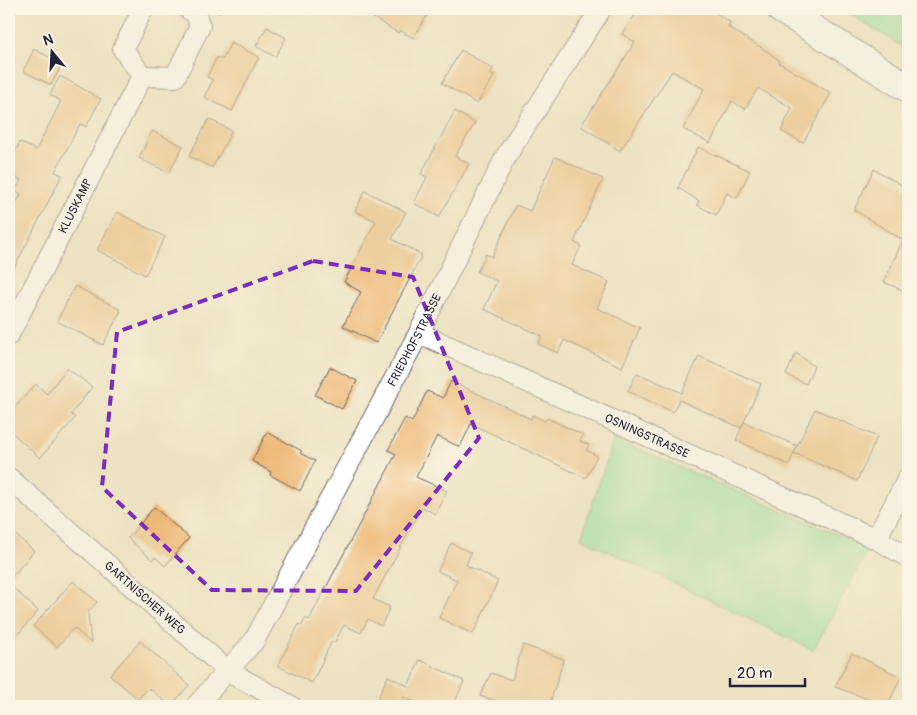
<svg xmlns="http://www.w3.org/2000/svg" width="917" height="715" font-family="Pangolin,sans-serif">
  <rect width="100%" height="100%" fill="#fcf5e5"/>
  <filter id="ink" filterUnits="userSpaceOnUse"><feTurbulence type="fractalNoise" baseFrequency=".02" numOctaves="2"/><feDisplacementMap in="SourceGraphic" scale="10" xChannelSelector="R" yChannelSelector="G"/><feConvolveMatrix kernelMatrix="1 2 1 2 8 2 1 2 1" color-interpolation-filters="sRGB"/></filter>
  <filter id="wash" filterUnits="userSpaceOnUse"><feTurbulence type="fractalNoise" baseFrequency=".0096" numOctaves="4" result="noise"/><feDisplacementMap in="SourceGraphic" scale="20" xChannelSelector="R" yChannelSelector="G"/><feGaussianBlur stdDeviation="1.12" result="paint"/><feColorMatrix in="noise" values="0 0 0 0 0 0 0 0 0 0 0 0 0 0 0 0 0 1.4 0 .05"/><feComposite in="paint" operator="in"/></filter>
  <g filter="url(#wash)">
    <rect width="100%" height="100%" fill="#ede2c1"/>
    <path fill="#8ee0a0" stroke="#58816e" d="M841 9H908V50Z
      M614 439 869 548 813 650 581 538Z"/>
    <g id="blocks">
      <path fill="#edb875" d="M359 9H431L413 38 400 30 398 33Z
        M639 9H709L730 22 728 27 768 52 780 61 779 63 831 93 803 143 781 131 792 108 758 88 745 109 732 101 710 143 683 129 704 89 672 71 620 151 581 126 635 42 622 34Z
        M267 27 286 38 275 57 256 46Z
        M231 43 259 57 232 111 204 97 213 80 207 77 217 57 222 60Z
        M34 49 62 64 51 85 23 71Z
        M461 50 493 69 490 74 494 76 477 104 442 83Z
        M60 76 101 99 86 127 80 124 55 172 62 175 9 278V217L21 194 15 191 21 180 9 174V163L20 142 36 150 61 101 50 95Z
        M455 111 475 123 455 156 469 164 439 217 414 203 427 177 421 174Z
        M209 119 232 131 212 168 189 156Z
        M152 131 183 146 169 173 139 158Z
        M698 147 750 171 737 198 727 193 716 215 697 205 699 201 678 188Z
        M555 157 603 179 574 242 581 246 572 265 609 282 597 308 640 328 622 367 564 340 558 353 538 344 542 336 484 309 497 281 477 272 486 254 492 257 516 205 530 211Z
        M874 169 908 189V293L884 282 903 240 854 210Z
        M365 191 406 212 392 239 422 255 376 343 343 326 361 292 344 282 376 221 355 211Z
        M117 212 165 237 145 275 97 250Z
        M75 286 121 310 103 345 57 321Z
        M796 353 814 366 806 384 786 375Z
        M699 356 761 384 741 428 679 400 673 412 628 391 637 373 682 393Z
        M330 367 357 381 342 409 315 395Z
        M67 368 92 387 71 414 75 418 40 458 9 430V414L36 384 47 394Z
        M451 381 531 419 532 415 545 421 547 418 583 435 580 441 589 445 586 450 597 456 586 478 471 424 460 447 437 436 416 477 447 491 435 514 422 507 373 599 390 607 381 626 368 619 361 633 344 625 335 642 332 641 312 683 278 666 299 624 302 626 305 618 309 620 396 454 388 450 405 418 412 422 427 391 443 398Z
        M815 409 877 437 857 481 794 453Z
        M744 422 797 446 789 465 736 440Z
        M267 432 302 451 300 453 315 461 300 491 270 475 271 472 252 461Z
        M154 507 189 538 165 566 155 557 152 560 128 538Z
        M9 529 34 551 9 580Z
        M451 543 471 553 466 565 498 581 473 634 439 618 457 580 438 571Z
        M73 581 97 602 88 612 91 643 74 628 57 647 33 626Z
        M9 584 38 611 9 645Z
        M140 641 189 685 171 706 149 688 138 699 110 675Z
        M523 645 564 659 549 706H514L480 696 491 673 512 680Z
        M852 653 901 677 887 706 835 687Z
        M420 660 464 681 453 706H424L404 697 399 706H374L388 676 408 686Z"/>
    </g>
  </g>
  <g filter="url(#ink)">
    <use href="#blocks" fill-opacity="0" stroke="#69656a" stroke-width="1"/>
    <g fill="none" stroke-linecap="round" stroke-linejoin="round">
      <defs>
        <g id="street">
          <path d="M142 76 175 77 200 26 195 12 188 9"/>
          <path d="M142 76 123 49 143 9"/>
          <path id="s1" d="M419 333 876 539 908 557"/>
          <path id="s2" d="M9 335 142 76"/>
          <path id="s3" d="M9 478 228 671 291 706"/>
          <path d="M876 539 908 478"/>
          <path id="s4" d="M196 706 254 641 419 333 506 156 601 9"/>
        </g>
        <path id="secondary" d="M781 9 908 88"/>
      </defs>
      <use href="#street" stroke="#69656a" stroke-width="22"/>
      <use href="#secondary" stroke="#69656a" stroke-width="30"/>
      <path stroke="#69656a" stroke-width="3" stroke-dasharray="4 4" stroke-linecap="butt" d="M217 12 224 9"/>
      <use href="#street" stroke="#fff" stroke-width="20"/>
      <use href="#secondary" stroke="#fff" stroke-width="28"/>
    </g>
  </g>
  <path d="M0 0H917V715H0ZM313 261 413 277 479 438 356 591 212 590 102 487 117 332Z" fill="#ede2c1" fill-opacity=".55" fill-rule="evenodd"/>
  <path fill="none" stroke="#7b2cbf" stroke-width="4" stroke-dasharray="10 6" stroke-linejoin="round" d="M313 261 413 277 479 438 356 591 212 590 102 487 117 332Z"/>
  <g text-anchor="middle" dominant-baseline="central" stroke-width="4" stroke-linejoin="round" paint-order="stroke">
    <g font-size="12" fill="#22223b" stroke="#fcf5e5">
      <text stroke="none"><textPath href="#s2" startOffset="145">KLUSKAMP</textPath></text>
      <text stroke="none"><textPath href="#s4" startOffset="428">FRIEDHOFSTRASSE</textPath></text>
      <text stroke="none"><textPath href="#s1" startOffset="250">OSNINGSTRASSE</textPath></text>
      <text stroke="none"><textPath href="#s3" startOffset="181">GARTNISCHER WEG</textPath></text>
    </g>
  </g>
  <rect width="917" height="715" fill="none" stroke="#fcf5e5" stroke-width="30"/>
  <g transform="translate(52 52) rotate(342)" stroke="#fcf5e5" stroke-width="4" paint-order="stroke">
  <path d="M0-4L9 19L0 12L-9 19Z" fill="#22223b"/>
  <text y="-8" font-size="14" font-weight="bold" text-anchor="middle" fill="#22223b">N</text>
  </g>
  <path d="M730 678v8h75v-8" fill="none" stroke="#22223b" stroke-width="2.5"/>
  <text x="737" y="678" font-size="15" fill="#22223b" stroke="#fcf5e5" stroke-width="4" paint-order="stroke">20 m</text>
</svg>
